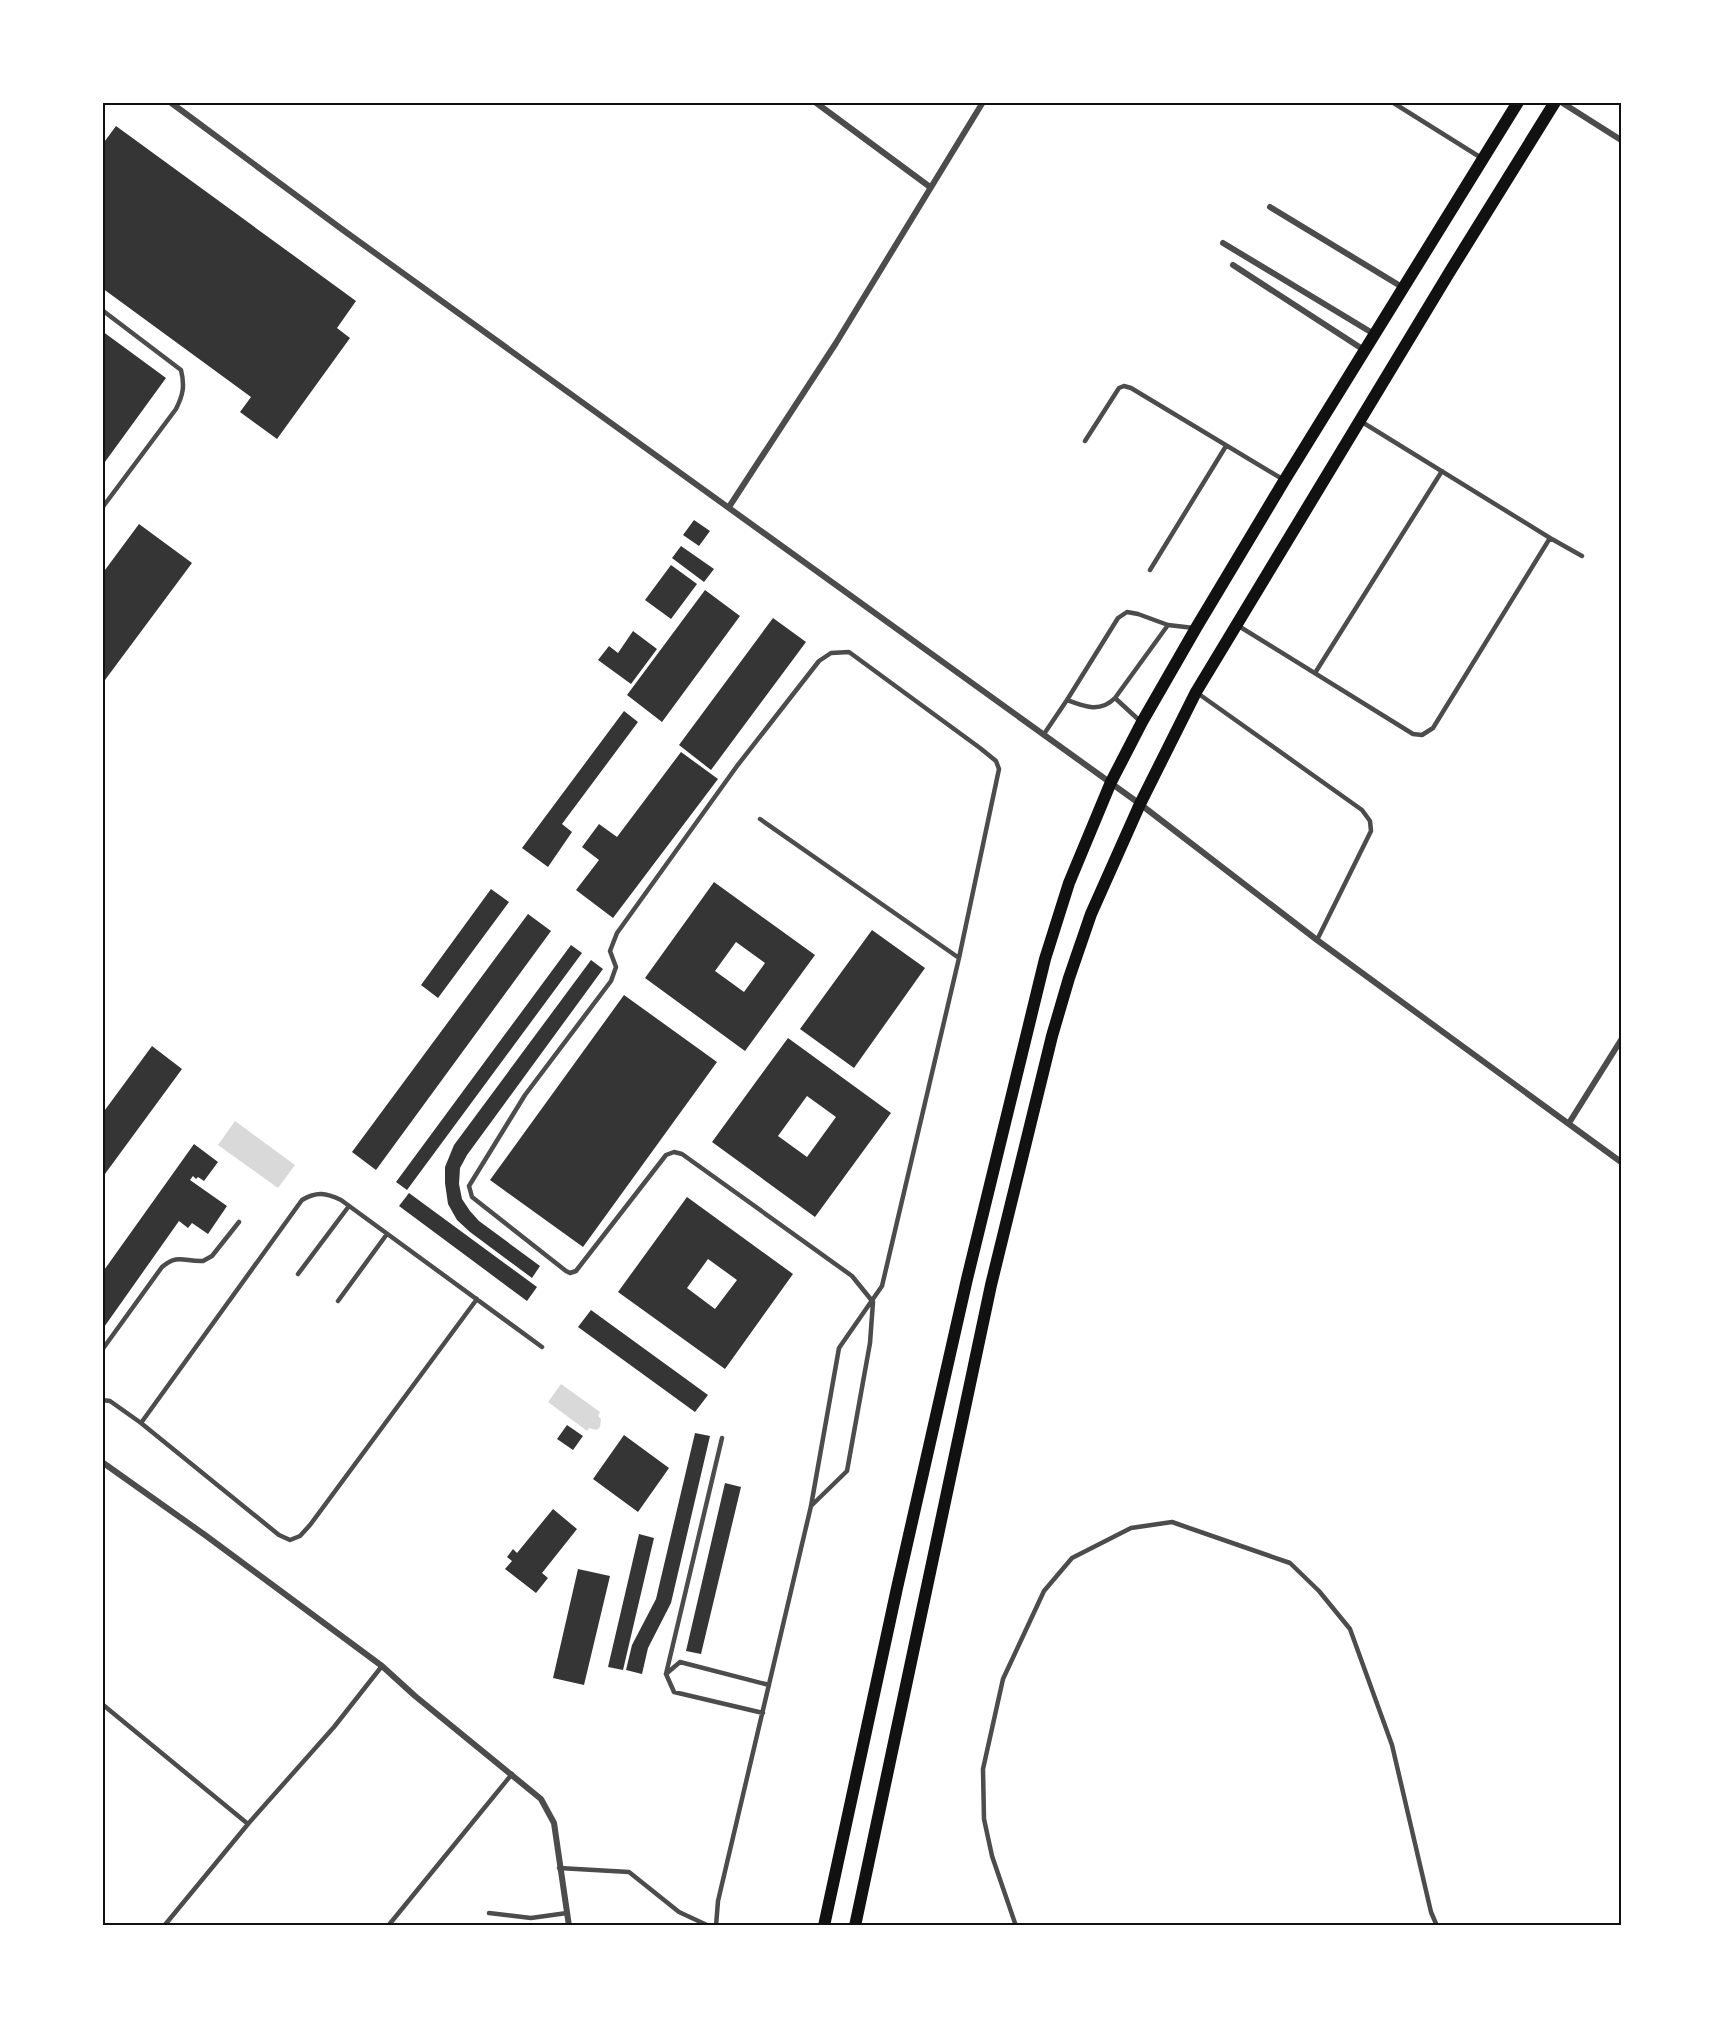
<svg xmlns="http://www.w3.org/2000/svg" width="1723" height="2028" font-family="Figtree,sans-serif">
  <rect width="100%" height="100%" fill="#fff"/>
  <path fill="#d9d9d9" d="M235 1121 295 1165 278 1188 218 1145Z
    M561 1384 600 1412 598 1416 601 1419 600 1427 597 1430 589 1428 587 1431 548 1402Z"/>
  <path fill="#353535" fill-rule="evenodd" d="M116 126 356 301 337 328 350 338 277 439 240 412 251 397 102 288V145Z
    M102 331 166 378 102 466Z
    M694 520 710 531 699 546 683 535Z
    M139 524 192 563 102 684V574Z
    M681 546 714 569 704 582 672 558Z
    M671 565 697 584 671 619 645 600Z
    M705 590 740 616 662 722 627 695Z
    M773 618 806 642 711 770 679 745Z
    M633 631 657 649 631 684 598 660 609 646 618 653Z
    M624 711 638 722 562 824 572 832 548 867 522 848Z
    M681 752 718 779 613 918 576 890 599 860 582 847 599 824 617 837Z
    M714 882 815 955 745 1051 645 978ZM736 942 765 963 744 992 715 971Z
    M491 889 509 902 438 998 421 985Z
    M528 914 551 931 376 1170 352 1152Z
    M872 930 925 968 854 1068 800 1029Z
    M571 945 582 953 407 1190 396 1182Z
    M591 960 603 969 467 1155 460 1168 459 1184 462 1199 470 1211 479 1221 540 1266 532 1278 470 1232 457 1220 448 1204 445 1183V1167L454 1145Z
    M624 995 717 1062 583 1247 490 1180Z
    M788 1038 891 1113 815 1217 712 1142ZM807 1096 836 1117 807 1157 778 1136Z
    M152 1046 182 1069 102 1178V1114Z
    M194 1144 218 1162 204 1181 198 1177 196 1179 193 1176 190 1180 227 1206 208 1234 192 1223 188 1228 179 1221 102 1330V1273Z
    M409 1193 537 1287 527 1301 399 1206Z
    M687 1197 793 1274 725 1369 618 1292ZM708 1259 737 1280 715 1309 687 1288Z
    M591 1310 708 1395 695 1412 578 1327Z
    M567 1425 583 1436 573 1450 557 1439Z
    M695 1433 710 1436 671 1603 648 1648 642 1674 626 1670 632 1645 656 1599Z
    M624 1435 669 1468 638 1512 593 1479Z
    M725 1483 741 1487 701 1654 686 1651Z
    M553 1509 577 1529 542 1573 548 1578 536 1593 505 1569 512 1561 507 1557 513 1549 517 1553Z
    M639 1534 654 1538 623 1670 608 1667Z
    M578 1569 610 1576 584 1685 553 1678Z"/>
  <g fill="none" stroke-linecap="round" stroke-linejoin="round">
    <path stroke="#4c4c4c" stroke-width="4.5" d="M1392 102 1483 159
      M102 310 181 370C185 386 183 395 176 409L102 508
      M1362 422 1550 538
      M1085 441 1119 388 1124 386 1131 388 1284 480
      M1150 570 1226 446
      M1237 625 1413 734 1422 735 1433 728 1550 538 1582 556
      M1315 673 1442 471
      M1196 692 1362 810 1370 821 1371 831 1317 940
      M1115 698 1140 721
      M1067 700 1118 618 1127 612 1138 614 1168 625
      M1044 734 1067 700C1085 707 1100 713 1115 698L1168 625 1194 628
      M760 819 959 958
      M298 1274 349 1206
      M338 1301 387 1234
      M102 1350 162 1267C178 1253 185 1262 203 1261L212 1256 239 1222
      M102 1400 110 1401 141 1423 279 1535 290 1540 300 1536 310 1525 477 1299
      M141 1423 302 1200C317 1191 326 1193 341 1200L542 1347
      M722 1438 666 1674 674 1692 763 1713
      M666 1674 680 1662 769 1685
      M102 1704 248 1824
      M559 1868 629 1872 679 1912 709 1926
      M489 1913 531 1918 567 1913
      M164 1926 248 1824 334 1727 382 1666
      M388 1926 512 1774
      M716 1926 718 1901 811 1506 839 1348 882 1286 959 958 999 769 996 761 980 748 849 652 831 653 819 661 737 766 617 933 610 951 616 967 611 981 525 1095 469 1186 472 1197 566 1271 570 1273 576 1271 666 1155 674 1152 682 1154 852 1276 873 1302 870 1343 847 1471 811 1506
      M1016 1926 992 1856 984 1819 983 1769 1003 1679 1044 1591 1072 1558 1131 1528 1172 1522 1290 1563 1319 1591 1350 1629 1392 1745 1431 1912 1437 1926"/>
    <path stroke="#4c4c4c" stroke-width="6" d="M170 102 343 230 1140 804 1317 940 1621 1162
      M815 102 930 187
      M1561 102 1621 140
      M1270 207 1402 287
      M1223 243 1374 334
      M1233 265 1364 350
      M729 507 836 343 983 102
      M1569 1123 1621 1040
      M102 1462 205 1535 382 1666 415 1696 541 1799 554 1823 569 1926"/>
    <path stroke="#111" stroke-width="12" d="M824 1926 897 1588 967 1279 1045 959 1069 883 1111 782 1142 722 1196 628 1284 481 1518 102
      M855 1926 991 1285 1052 1036 1069 978 1091 914 1140 804 1196 692 1449 273 1555 102"/>
  </g>
  <rect width="1723" height="2028" fill="none" stroke="#ffffff" stroke-width="207"/>
  <rect x="104" y="104" width="1516" height="1820" fill="none" stroke="#111" stroke-width="2"/>
</svg>
